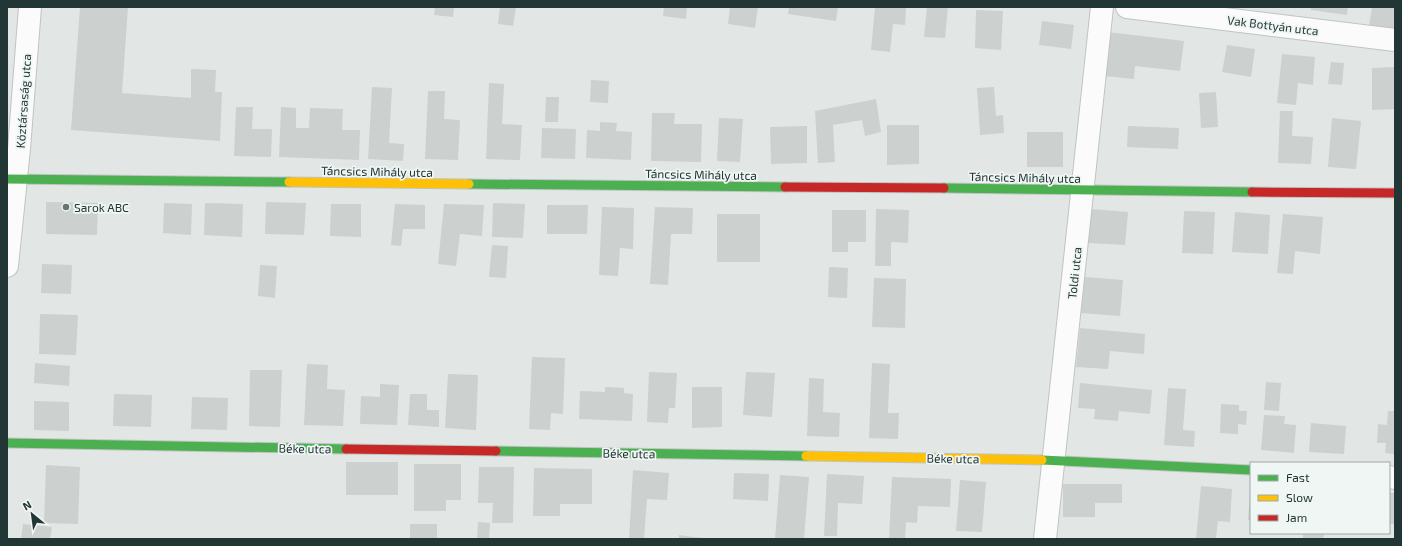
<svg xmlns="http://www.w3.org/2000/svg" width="1402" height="546" font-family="'Exo 2',sans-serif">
  <rect width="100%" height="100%" fill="#e2e7e6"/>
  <path fill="#ccd0cf" d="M80 7H128L122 93 191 98V69L216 70 215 92H222L220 141 71 130Z
    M435 7H454L453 17 434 15Z
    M500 7H516L513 26 498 24Z
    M664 7H687L686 19 663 16Z
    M730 7H758L755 28 728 24Z
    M789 7H838L836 21 788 14Z
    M875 7H906L905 25 893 24 890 52 871 50Z
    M927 7H948L945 38 924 37Z
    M1311 7H1348L1347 15 1311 10Z
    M1372 7H1395V31L1369 26Z
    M976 10 1003 11 1001 50 975 48Z
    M1042 21 1074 25 1071 49 1039 45Z
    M1108 32 1184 41 1180 71 1135 66 1134 79 1104 76Z
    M1227 45 1255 49 1251 77 1222 72Z
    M1282 54 1315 57 1313 85 1298 83 1296 105 1277 103Z
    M1331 62 1344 63 1342 85 1328 84Z
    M1395 67V109L1372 110V68Z
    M591 80 609 81 608 103 590 102Z
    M489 83 504 84 502 124 522 125 520 160 486 159Z
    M372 87 392 88 389 143 404 144 403 161 368 159Z
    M994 87 996 116 1003 115 1004 133 980 135 977 88Z
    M428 91H445L444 119 460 120 458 160 425 159Z
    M1216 92 1218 127 1201 128 1199 93Z
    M546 97H559L558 122H545Z
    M876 99 881 132 865 136 862 120 833 125 835 162 818 163 815 111Z
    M236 107H253L252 129H272L271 157 234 156Z
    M281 107 296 108V128H309L310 108 343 109 342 130H360L359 160 279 157Z
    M1280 111H1293L1292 136 1313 137 1311 164 1278 163Z
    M652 113H675L674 124H702L701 162 651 161Z
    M719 118 743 119 740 162 717 161Z
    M1332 118 1361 121 1356 169 1328 167Z
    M600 122 617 123 616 131 632 132 631 160 586 158 587 130 600 131Z
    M887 125H919V164L887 165Z
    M807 126V163L771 164 770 127Z
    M1128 126 1179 128 1178 149 1127 147Z
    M542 128 576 129 575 159 541 158Z
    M1027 132H1063V167H1027Z
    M46 202 98 203 97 235 46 234Z
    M266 202 306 203 304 235 265 234Z
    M164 203 192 204 191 235 163 233Z
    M205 203 243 204 242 237 204 235Z
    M493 203 525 204 523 238 492 237Z
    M331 204H361V237L330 236Z
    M395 204 425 205V229H403L401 246 391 245Z
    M444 204 484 205 482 236 460 234 456 266 438 264Z
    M547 205H588L587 234H547Z
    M602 207 634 208 633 249 620 248 618 276 599 275Z
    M655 207 693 208 692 234H671L668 285 650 284Z
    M876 209 909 210 908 243 891 242V266H875Z
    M1091 209 1128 212 1125 245 1088 243Z
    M832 210H866V242H848V252H832Z
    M1184 211 1215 212 1213 254 1182 253Z
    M1235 212 1270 215 1268 254 1232 252Z
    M717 214H760V262H717Z
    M1283 214 1323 217 1320 254 1295 251 1293 274 1277 273Z
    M492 245 508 246 506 278 489 277Z
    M42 264 72 265 71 294 41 293Z
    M260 265 277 266 275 298 258 296Z
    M829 267 848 268 847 298 828 297Z
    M1085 277 1123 280 1120 316 1081 313Z
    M874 278 906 279 905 328 872 327Z
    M40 314 78 315 76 355 39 354Z
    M1080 328 1145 334 1144 354 1110 351 1108 369 1076 367Z
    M532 357 565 358 563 414 551 413 550 430 529 429Z
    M35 363 70 366 69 386 34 383Z
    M872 363 890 364 888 413H899L898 439 869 438Z
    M307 364 328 365 327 389 345 390 343 426 304 425Z
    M250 370H282L280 427 249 426Z
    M649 372 677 373 675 408H669L668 423 647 422Z
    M746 372 775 373 772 417 743 415Z
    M448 374 478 375 476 430 445 428Z
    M809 378 824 379 823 412 840 413 839 437 807 436Z
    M1266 382 1281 383 1279 411 1264 410Z
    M1080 383 1152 390 1150 414 1119 411 1118 421 1094 419 1095 409 1078 408Z
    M380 384 399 385 397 425 360 424 361 396 380 397Z
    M605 387 624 388V393L633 394 632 421 579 419 580 391 605 392Z
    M692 387H722V427L692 428Z
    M1168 388 1186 389 1183 430 1195 431 1194 447 1164 445Z
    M114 394 152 395 151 427 113 426Z
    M410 394H427V410H439V427L408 425Z
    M192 397 228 398 227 430 191 429Z
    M34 401 69 402V431L34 430Z
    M1221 404 1239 405V411H1247L1246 425 1238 424V434L1220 433Z
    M1388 411H1395V454L1385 453 1386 443H1377L1378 424 1387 425Z
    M1264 415 1285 416 1284 424 1296 425 1294 453 1261 450Z
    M1311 423 1346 426 1344 454 1309 452Z
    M346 462H398V495H346Z
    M414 464H461V500H446V511H414Z
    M46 465 80 467 78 524 44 523Z
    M479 467H514L513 523H492L493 503H478Z
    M534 468 592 469V504H560V516H533Z
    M633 470 669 473 667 500 647 499 644 539H629Z
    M734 473 769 474 768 501 733 499Z
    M827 474 864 476 862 504 838 503 837 536H824Z
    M780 475 809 477 804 539H775Z
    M892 477 951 479 950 507 918 506 917 523 906 522 905 539H889Z
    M960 480 986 482 982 532 956 531Z
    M1063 484H1122V503H1095V517H1063Z
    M1201 486 1232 489 1230 522 1218 521 1216 539H1196Z
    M1250 493H1251V520H1248Z
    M1389 493H1395V524H1389Z
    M478 522 490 523 489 539H477Z
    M23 524 52 527 50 539H21Z
    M410 524H437V539H410Z
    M1303 533H1324L1323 539H1303Z
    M679 535 702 538V539H679Z"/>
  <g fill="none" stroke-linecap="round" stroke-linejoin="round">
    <defs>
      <path id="street" d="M1127 7 1395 40
        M7 266 19 149 30 7
        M1389 477 1395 478
        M1045 539 1102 7"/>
      <path id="fast" d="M7 179 289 182
        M469 184 785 187
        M944 188 1252 192
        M7 443 346 449
        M496 451 806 456
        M1042 460 1251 470"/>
      <path id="slow" d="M289 182 469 184
        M806 456 1042 460"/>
      <path id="jam" d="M785 187 944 188
        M1252 192 1395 193
        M346 449 496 451"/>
    </defs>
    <use href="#street" stroke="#bfc4c3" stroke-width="24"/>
    <use href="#fast" stroke="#bfc5c4" stroke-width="11"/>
    <use href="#slow" stroke="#bfc5c4" stroke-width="11"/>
    <use href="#jam" stroke="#bfc5c4" stroke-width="11"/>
    <use href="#street" stroke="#fbfbfb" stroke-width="22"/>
    <use href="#fast" stroke="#4caf50" stroke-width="9"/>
    <use href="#slow" stroke="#ffc107" stroke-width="9"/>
    <use href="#jam" stroke="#c62828" stroke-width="9"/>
  </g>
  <circle fill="#667474" stroke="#eff6f4" stroke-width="1.5" cx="66" cy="207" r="4"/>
  <g text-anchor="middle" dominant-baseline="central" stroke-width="3.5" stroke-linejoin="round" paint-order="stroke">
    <g font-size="12" fill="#233636" stroke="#eff6f4">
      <text transform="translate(1273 25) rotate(7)">Vak Bottyán utca</text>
      <text transform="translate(23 101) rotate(-86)">Köztársaság utca</text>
      <text transform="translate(377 171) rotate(1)">Táncsics Mihály utca</text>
      <text transform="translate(701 174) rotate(1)">Táncsics Mihály utca</text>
      <text transform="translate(1025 177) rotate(1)">Táncsics Mihály utca</text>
      <text transform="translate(1074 273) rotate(-84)">Toldi utca</text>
      <text transform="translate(305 448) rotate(1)">Béke utca</text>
      <text transform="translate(629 453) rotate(1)">Béke utca</text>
      <text transform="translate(953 458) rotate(1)">Béke utca</text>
    </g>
    <g font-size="12" fill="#233636" stroke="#eff6f4" text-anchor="start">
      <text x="74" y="207">Sarok ABC</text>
    </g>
  </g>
  <rect width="1402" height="546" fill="none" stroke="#233636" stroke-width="16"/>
  <rect x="1250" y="462" width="140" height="72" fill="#eff6f4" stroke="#9da9a8"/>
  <rect x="1258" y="475" width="20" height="6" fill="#4caf50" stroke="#9da9a8"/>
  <text x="1286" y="482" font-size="12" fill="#233636">Fast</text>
  <rect x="1258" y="495" width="20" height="6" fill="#ffc107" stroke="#9da9a8"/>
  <text x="1286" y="502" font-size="12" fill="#233636">Slow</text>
  <rect x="1258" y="515" width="20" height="6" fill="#c62828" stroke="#9da9a8"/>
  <text x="1286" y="522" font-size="12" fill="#233636">Jam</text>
  <g transform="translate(32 514) rotate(331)" stroke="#eff6f4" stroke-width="3" paint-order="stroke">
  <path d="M0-3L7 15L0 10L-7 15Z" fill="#233636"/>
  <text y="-6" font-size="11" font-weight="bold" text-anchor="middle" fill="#233636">N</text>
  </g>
</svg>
